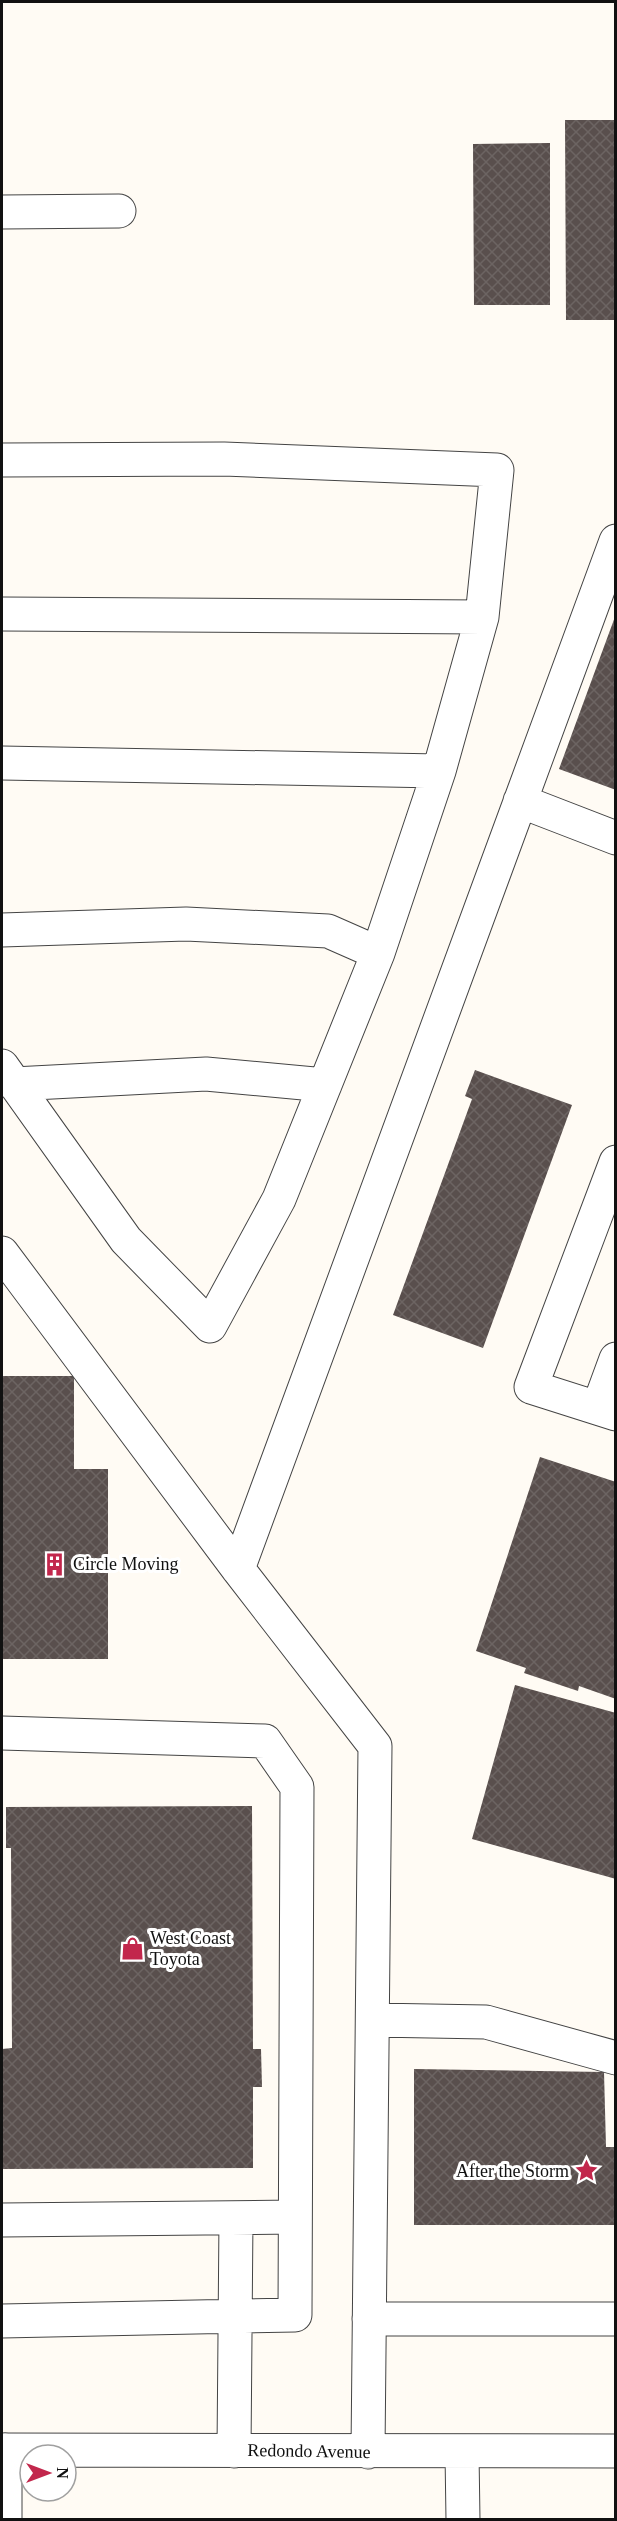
<svg xmlns="http://www.w3.org/2000/svg" width="617" height="2521" font-family="Georgia,serif">
  <defs>
    <pattern id="building-cross-hatch" width="8" height="8" patternUnits="userSpaceOnUse" patternTransform="scale(1.5)"><rect width="8" height="8" fill="#594f4d"/><path d="M0 0l8 8M0 8l8-8" fill="none" stroke="#6c6462"/></pattern>
  </defs>
  <rect width="100%" height="100%" fill="#fffbf4"/>
  <path fill="url(#building-cross-hatch)" d="M565 120H616V320H566Z
    M550 143V305H474L473 144Z
    M616 614V790L559 769Z
    M475 1070 572 1105 483 1348 393 1315 472 1099 465 1096Z
    M2 1376H74V1469H108V1659H2Z
    M540 1457 616 1482V1699L579 1686 578 1691 524 1673 526 1668 476 1651Z
    M515 1685 616 1713V1879L472 1839Z
    M252 1806 253 2049H261L262 2087H253V2168L2 2169V2049L12 2048 11 1848H6V1807Z
    M414 2069 604 2072 606 2147H616V2225H414Z"/>
  <g fill="none" stroke-linecap="round" stroke-linejoin="round">
    <defs>
      <path id="minor" d="M2 212 119 211
        M2 460 224 459 497 470 482 617 439 771 378 953 279 1199 210 1326 126 1240 2 1066
        M2 614 482 617
        M2 763 439 771
        M520 801 616 838
        M2 930 186 924 328 931 378 953
        M14 1084 206 1074 325 1085
        M616 1162 531 1387 616 1414
        M2 1253 238 1569 375 1746 368 2452
        M598 1408 616 1359
        M238 1569 616 541
        M2 1733 265 1741 297 1787 295 2315 2 2321
        M374 2020 486 2022 616 2058
        M2 2220 295 2217
        M369 2319H616
        M2 2450 616 2451
        M234 2451 236 2218
        M462 2453 463 2520
        M5 2520V2450"/>
    </defs>
    <use href="#minor" stroke="#444" stroke-width="35"/>
    <use href="#minor" stroke="#fff" stroke-width="33"/>
  </g>
  <defs>
    <symbol id="building-bare" viewBox="-9 -9 18 18"><path d="M-4-6H4V6H1V3H-1V6H-4ZM-2.5-4.3h1.7v1.8h-1.7ZM.8-4.3h1.7v1.8H.8ZM-2.5-1h1.7V.8h-1.7ZM.8-1h1.7V.8H.8Z" fill="#c2274c" stroke="#fff" stroke-width="2.5" paint-order="stroke"/></symbol>
    <symbol id="shop-bare" viewBox="-9 -9 18 18"><path d="M-5-2.5h2.3a2.7 3.5 0 0 1 5.4 0H5L5.5 6h-11ZM-1.5-2.5h3a1.5 2.3 0 0 0-3 0Z" fill="#c2274c" stroke="#fff" stroke-width="2.5" paint-order="stroke"/></symbol>
    <symbol id="sight-bare" viewBox="-9 -9 18 18"><path d="M0-6L1.8-2.2L6-1.7L2.9 1.2L3.7 5.4L0 3.3L-3.7 5.4L-2.9 1.2L-6-1.7L-1.8-2.2Z" fill="#c2274c" stroke="#fff" stroke-width="2.5" paint-order="stroke"/></symbol>
  </defs>
  <g fill-rule="evenodd">
    <use href="#building-bare" x="38" y="1548" width="33" height="33"/>
    <use href="#shop-bare" x="116" y="1932" width="33" height="33"/>
    <use href="#sight-bare" x="570" y="2154" width="33" height="33"/>
  </g>
  <g text-anchor="middle" dominant-baseline="central" stroke-width="6" stroke-linejoin="round" paint-order="stroke">
    <g font-size="18" fill="#111" stroke="#fff" text-anchor="start">
      <text x="73" y="1564">Circle Moving</text>
      <text x="150" y="1938">West Coast<tspan x="150" dy="21">Toyota</tspan></text>
      <text x="569" y="2171" text-anchor="end">After the Storm</text>
    </g>
    <g font-size="18" fill="#111" stroke="#fff">
      <text transform="translate(309 2451) rotate(1)">Redondo Avenue</text>
    </g>
  </g>
  <rect width="617" height="2521" fill="none" stroke="#111111" stroke-width="6"/>
  <g transform="translate(48 2473) rotate(90)"><circle r="28" fill="#ffffff" stroke="#a0a0a0" stroke-width="1.5"/>
  <path d="M0-4.5L10 22L0 15L-10 22Z" fill="#c2274c"/>
  <text y="-9" font-size="16" font-weight="bold" text-anchor="middle" fill="#111111">N</text>
  </g>
</svg>
